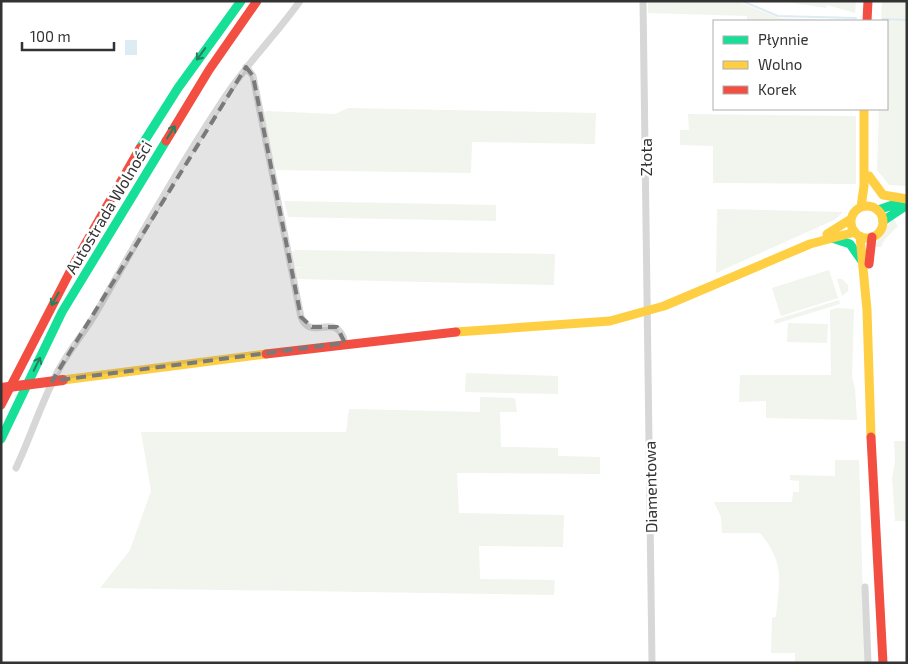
<svg xmlns="http://www.w3.org/2000/svg" width="908" height="664" font-family="'Exo 2',sans-serif">
  <rect width="100%" height="100%" fill="#fff"/>
  <path fill="#f1f5ed" d="M648 1H737L779 18 845 21H747V16L648 13Z
    M780 1H856L855 13 827 5 826 8Z
    M882 1H907L906 186 889 185 877 170 879 109H887V21H881Z
    M348 108 596 113 595 144 472 142 471 173 276 170 262 114 266 111 335 114Z
    M688 114 856 116V184L713 183V146L680 145V130H689Z
    M284 201 496 205V221L288 217Z
    M717 209 843 212 834 220 716 273Z
    M893 218 898 226 885 239 881 247H873Z
    M295 250 555 254 554 285 297 279 295 268H307L294 267 291 253Z
    M829 270 838 298 781 316 772 288Z
    M837 279H842L848 285V291L842 296Z
    M839 300 840 304 775 324 774 320Z
    M837 308 854 309 852 377 855 389 857 420 766 418V401L739 402 740 375H831L830 310Z
    M788 323 828 324 827 343 787 342Z
    M466 373 558 376V394L465 392Z
    M480 397 515 398 517 412H500L501 447 558 448V456L600 457V474L457 473 459 513 564 515 563 547 479 546 480 579 555 580 554 595 100 588 130 550 151 491 141 432H346L349 409 480 412Z
    M894 441H907V521H895L892 478 895 462Z
    M835 460H859L865 663H795V653H771L772 618 776 617C779 580 786 565 760 533H722L721 517 714 502H792L793 492H799V481L790 480V475L835 476Z"/>
  <path fill="#ddebf3" d="M125 40H137V55H125Z"/>
  <g fill="none" stroke-linecap="round" stroke-linejoin="round">
    <path stroke="#ddebf3" stroke-width="2" d="M742 1 778 16 856 18
      M883 19 907 20"/>
    <path stroke="#d7d7d7" stroke-width="7" d="M643 1 652 663
      M246 67 253 76 301 317C311 343 337 309 345 343
      M16 468C31 436 41 403 58 371 69 350 85 332 97 311 138 240 178 168 223 100 246 64 276 35 300 1
      M865 587 868 663"/>
    <path stroke="#16e098" stroke-width="9" d="M140 148 178 88 241 1
      M878 210 907 200
      M883 221 907 205
      M832 238 850 244 862 261
      M1 439 62 312 166 141"/>
    <path stroke="#ffcf43" stroke-width="9" d="M869 176 883 195 907 199
      M851 222a16 16 0 1 1 32 0a16 16 0 1 1-32 0Z
      M861 207 864 186V109
      M827 234 851 219
      M860 236 867 310 871 437
      M456 332 610 321 664 306 810 244 855 232
      M63 380 266 354"/>
    <path stroke="#f24e42" stroke-width="9" d="M867 21 868 1
      M166 141 209 70 257 1
      M869 264 872 237
      M266 354 456 332
      M1 405 75 262 140 148
      M871 437 883 663"/>
    <path stroke="#f24e42" stroke-width="10" d="M1 388 63 380"/>
  </g>
  <defs><path id="oneway-shaft" d="M-6 0H5M1.5-3L5.5 0L1.5 3" fill="none" stroke-width="1.6" stroke-linecap="round" stroke-linejoin="round" transform="scale(1.25)"/></defs>
  <g stroke="#268160">
    <use href="#oneway-shaft" transform="translate(201 54) rotate(126)"/>
    <use href="#oneway-shaft" transform="translate(171 132) rotate(-58)"/>
    <use href="#oneway-shaft" transform="translate(55 299) rotate(119)"/>
    <use href="#oneway-shaft" transform="translate(37 364) rotate(-64)"/>
  </g>
  <path fill="#7a7a7a" fill-opacity="0.2" stroke="#7a7a7a" stroke-width="4" stroke-dasharray="10 6" stroke-linejoin="round" d="M246 67 253 76 301 317 312 327H337L345 343 52 381Z"/>
  <g text-anchor="middle" dominant-baseline="central" stroke-width="5" stroke-linejoin="round" paint-order="stroke">
    <g font-size="16" fill="#333" stroke="#fff">
      <text transform="translate(645 157) rotate(-90)">Złota</text>
      <text transform="translate(108 207) rotate(-59)">Autostrada Wolności</text>
      <text transform="translate(650 487) rotate(-91)">Diamentowa</text>
    </g>
  </g>
  <rect width="908" height="664" fill="none" stroke="#333333" stroke-width="5"/>
  <rect x="713" y="20" width="175" height="90" fill="#ffffff" stroke="#adadad"/>
  <rect x="723" y="36" width="25" height="8" fill="#16e098" stroke="#adadad"/>
  <text x="758" y="45" font-size="15" fill="#333333">Płynnie</text>
  <rect x="723" y="61" width="25" height="8" fill="#ffcf43" stroke="#adadad"/>
  <text x="758" y="70" font-size="15" fill="#333333">Wolno</text>
  <rect x="723" y="86" width="25" height="8" fill="#f24e42" stroke="#adadad"/>
  <text x="758" y="95" font-size="15" fill="#333333">Korek</text>
  <path d="M22 42v8h92v-8" fill="none" stroke="#333333" stroke-width="2.5"/>
  <text x="30" y="42" font-size="15" fill="#333333" stroke="#ffffff" stroke-width="4" paint-order="stroke">100 m</text>
</svg>
